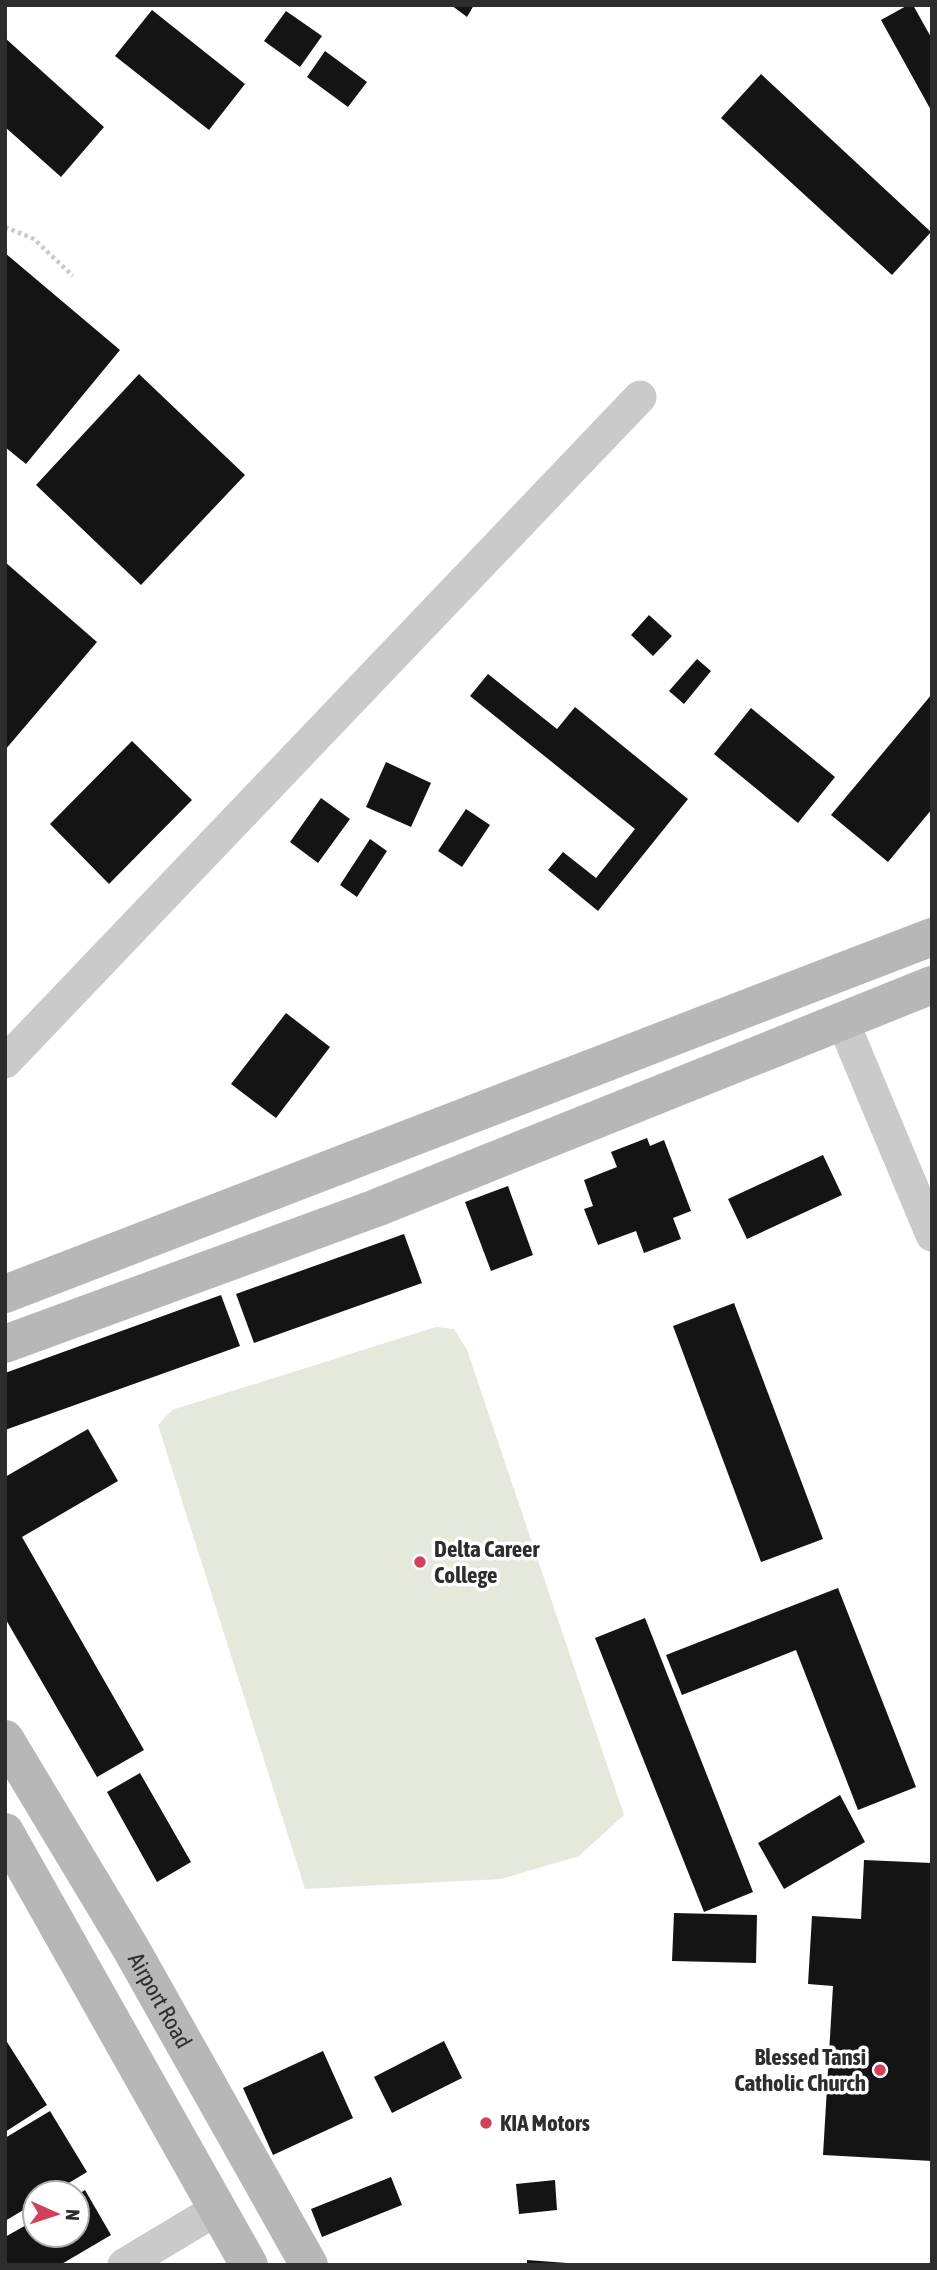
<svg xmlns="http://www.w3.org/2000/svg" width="937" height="2270" font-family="'Asap Condensed',sans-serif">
  <rect width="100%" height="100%" fill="#fff"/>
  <path fill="#e4e9dc" d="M436 1327 454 1329 467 1350 624 1815 579 1856 501 1879 305 1889 158 1425 172 1410Z"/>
  <path fill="#141414" d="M451 5H474L467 17Z
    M908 5H913L932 39V112L881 20Z
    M152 10 245 84 209 130 115 56Z
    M286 11 322 36 300 67 264 41Z
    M5 38 104 127 61 177 5 127Z
    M325 51 367 82 348 107 307 77Z
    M761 74 931 232 892 275 721 118Z
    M5 253 120 350 26 464 5 447Z
    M139 374 245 475 141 585 36 485Z
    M5 562 97 642 5 750Z
    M649 615 672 636 653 656 631 635Z
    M697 659 711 671 684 704 669 691Z
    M488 674 557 729 575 707 688 799 598 911 548 870 563 852 596 878 635 829 470 696Z
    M932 694V809L888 862 831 815Z
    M751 708 835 777 798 823 714 754Z
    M132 741 192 800 109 884 50 824Z
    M386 762 431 783 411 827 366 807Z
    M321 798 350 819 318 863 290 842Z
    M466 809 490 825 462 867 438 851Z
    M370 839 387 851 357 897 340 885Z
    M286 1013 330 1047 276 1118 231 1084Z
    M647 1138 650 1146 664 1140 691 1211 673 1218 681 1239 644 1253 636 1231 598 1245 584 1209 593 1206 584 1180 617 1167 611 1152Z
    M823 1155 842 1195 747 1239 728 1199Z
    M508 1186 533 1255 491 1271 465 1202Z
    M404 1234 422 1283 254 1343 236 1294Z
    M221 1295 240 1346 5 1430V1373Z
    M734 1303 823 1539 761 1562 673 1326Z
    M88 1429 118 1481 22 1537 144 1750 97 1777 5 1618V1477Z
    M838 1588 916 1787 858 1810 796 1650 682 1695 666 1655Z
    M645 1618 753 1892 704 1912 595 1638Z
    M140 1773 191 1862 157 1882 107 1792Z
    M840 1795 865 1842 784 1889 758 1843Z
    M864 1860 932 1863V2161L823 2155 833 1986 808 1984 812 1916 861 1919Z
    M674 1913 757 1915 756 1963 672 1961Z
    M444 2041 462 2078 392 2113 374 2077Z
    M7 2042 47 2105 5 2132V2043Z
    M323 2051 353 2118 273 2155 243 2088Z
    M50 2111 87 2172 52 2193H35V2203L5 2221V2138Z
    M391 2177 402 2205 322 2237 311 2209Z
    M555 2180 557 2210 519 2214 516 2184Z
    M85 2190 111 2235 60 2265H5V2237L35 2220V2235H77V2195Z
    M527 2260 567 2263V2265H527Z"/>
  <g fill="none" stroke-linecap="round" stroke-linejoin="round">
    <path stroke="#cacaca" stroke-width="4.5" stroke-dasharray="3.5 3.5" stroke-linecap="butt" d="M5 227 34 239 73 276"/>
    <path stroke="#cacaca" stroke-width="33" d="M842 1020 932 1235
      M5 1062 640 397
      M124 2265 219 2208"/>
    <g stroke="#b7b7b7" stroke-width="38">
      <path d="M5 1294 932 937"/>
      <path d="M5 1344 376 1208 932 985"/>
      <path id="s1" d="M5 1739 130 1947 309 2265"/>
      <path d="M5 1832 249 2265"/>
    </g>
  </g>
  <g fill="#d1415e" stroke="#fff" stroke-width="2.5">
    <circle cx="420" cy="1562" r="7"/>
    <circle cx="880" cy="2070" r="7"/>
    <circle cx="486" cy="2123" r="7"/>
  </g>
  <g text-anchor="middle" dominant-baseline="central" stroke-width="7" stroke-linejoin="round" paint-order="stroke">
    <g font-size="23" font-weight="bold" fill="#2d2d2d" stroke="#fff" text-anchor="start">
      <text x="434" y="1549">Delta Career<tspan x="434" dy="26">College</tspan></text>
      <text x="866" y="2057" text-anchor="end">Blessed Tansi<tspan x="866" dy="26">Catholic Church</tspan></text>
      <text x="500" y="2123">KIA Motors</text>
    </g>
    <g font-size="23" fill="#2d2d2d" stroke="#fff">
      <text stroke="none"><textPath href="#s1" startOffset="304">Airport Road</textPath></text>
    </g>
  </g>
  <rect width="937" height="2270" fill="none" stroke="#2d2d2d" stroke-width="14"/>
  <g transform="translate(56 2214) rotate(93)"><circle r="33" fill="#ffffff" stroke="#ababab" stroke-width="2"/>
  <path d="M0-5L12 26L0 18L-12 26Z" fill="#d1415e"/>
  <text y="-10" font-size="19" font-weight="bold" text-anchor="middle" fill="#2d2d2d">N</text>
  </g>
</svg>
